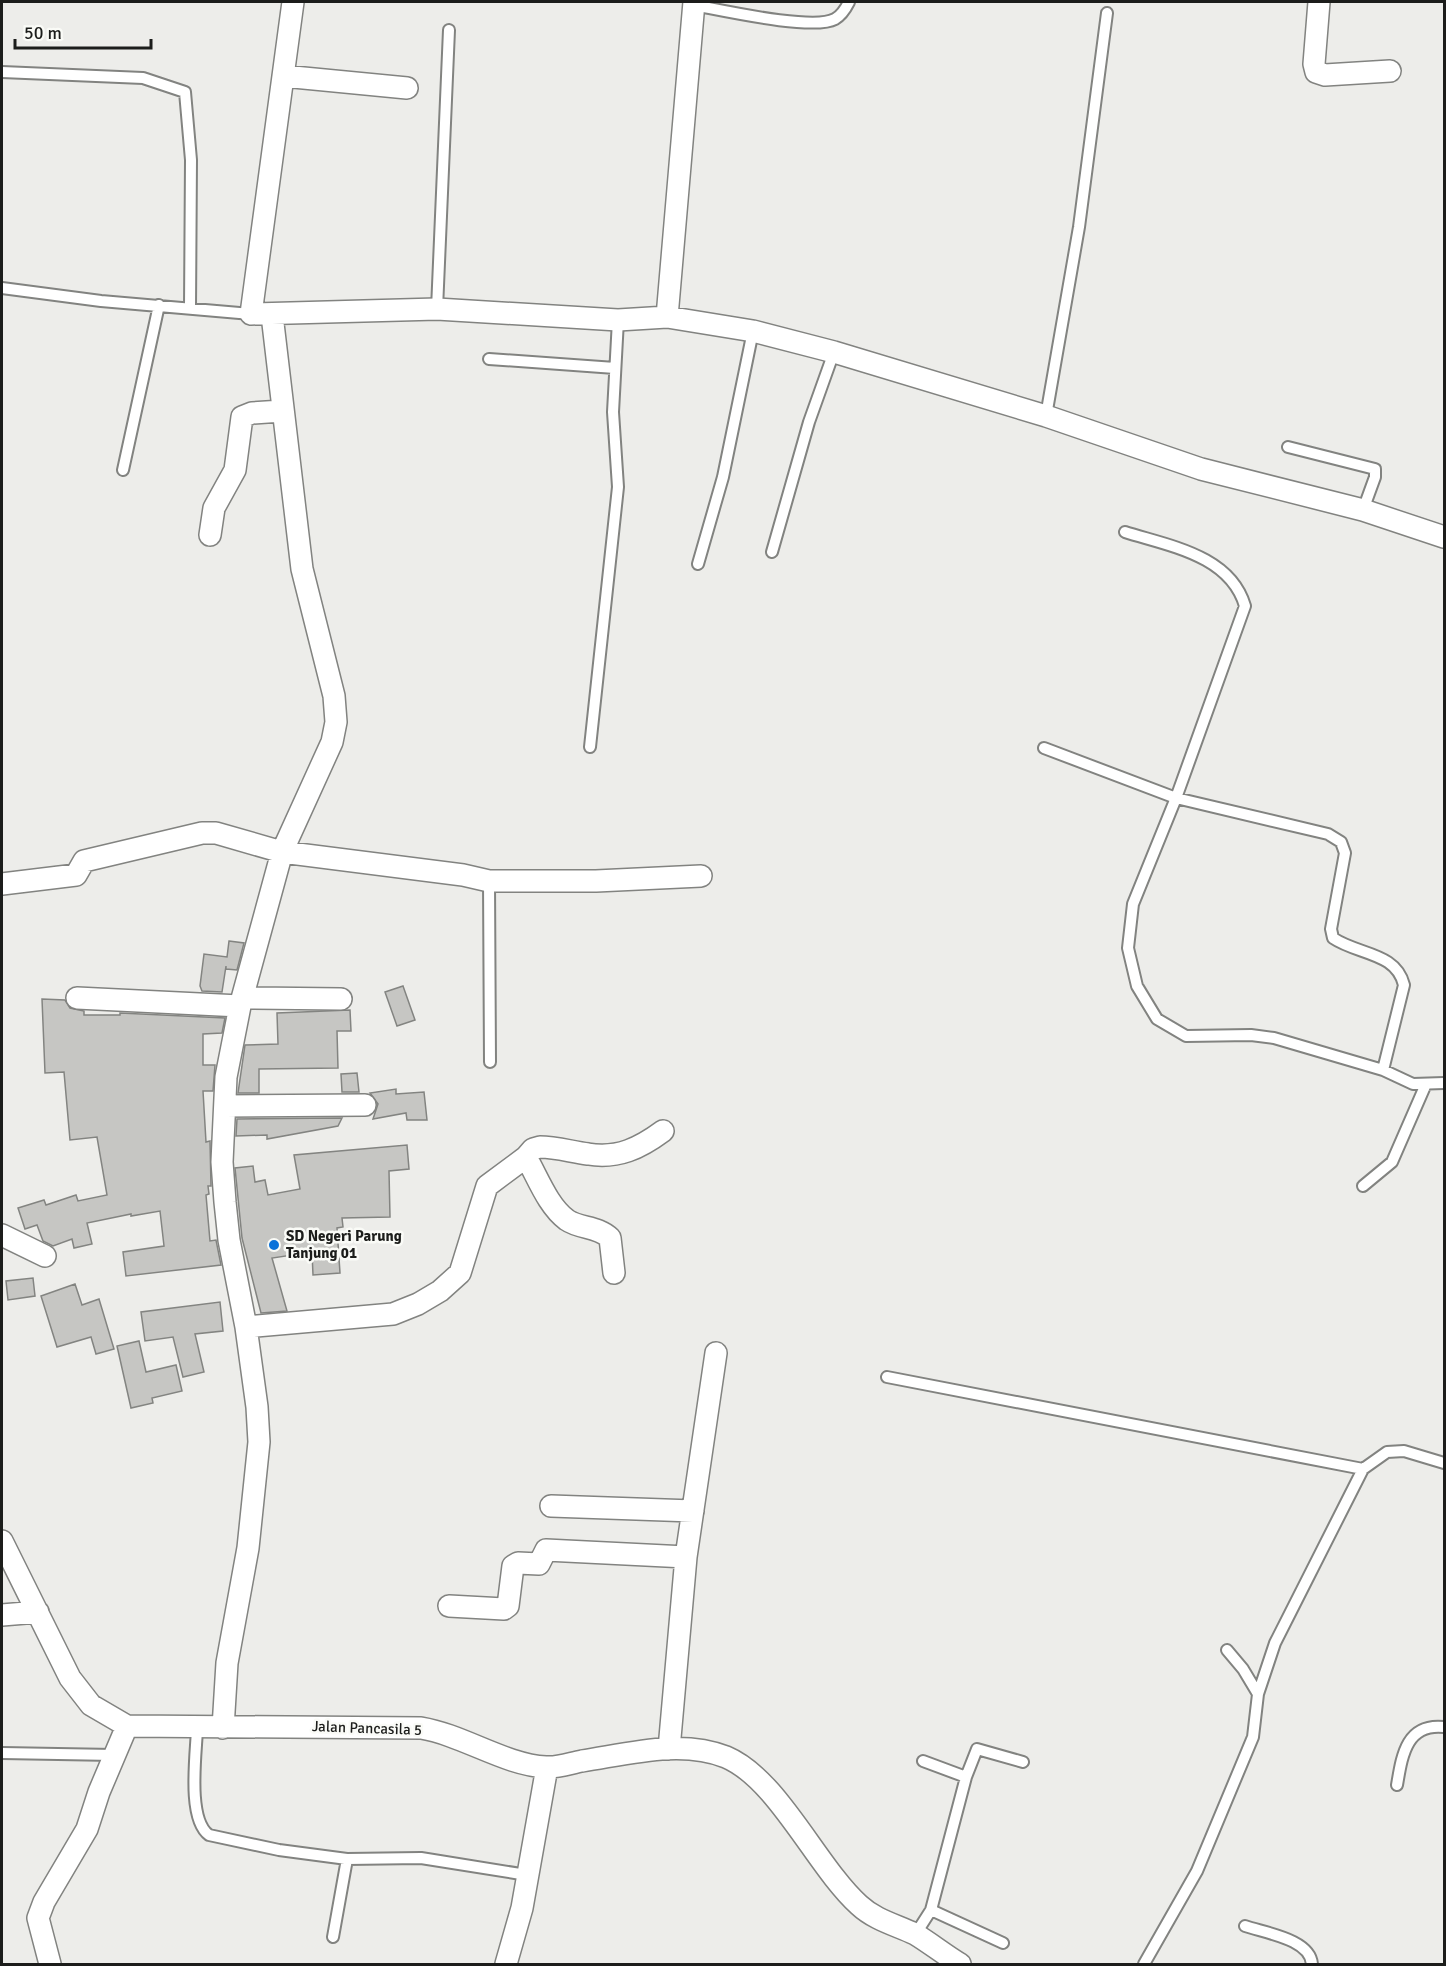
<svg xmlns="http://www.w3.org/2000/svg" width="1446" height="1966" font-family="Signika,sans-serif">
  <rect width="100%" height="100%" fill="#ededea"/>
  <path fill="#c6c6c3" stroke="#838481" stroke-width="1.5" d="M229 941 244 943 237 970 226 969V966L222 992 202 991 200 986 204 954 227 957Z
    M403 986 415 1020 397 1026 385 992Z
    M42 999 65 1000 70 1008 84 1011V1015H120V1013L225 1018 222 1033 203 1034V1065H215L213 1091H203L206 1142 210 1141 211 1186H208L209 1194 206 1195 210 1241 216 1240 221 1265 126 1276 123 1252 164 1246 160 1211 131 1216V1214L87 1223 92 1244 74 1248 72 1239 53 1246 43 1241 37 1225 25 1229 18 1208 44 1200 46 1205 76 1195 78 1201 107 1195 97 1137 70 1140 64 1072 45 1073Z
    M350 1010 351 1031H337L338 1068 259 1069V1093H238L245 1045 278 1044 277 1013Z
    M357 1073 359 1092H342L341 1074Z
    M396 1089V1094L424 1092 427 1120H407L406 1113 373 1119 378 1104 370 1093Z
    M342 1118 338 1126 267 1139V1135L236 1136 237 1119Z
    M407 1145 409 1169 389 1171 390 1217 342 1218 343 1227 337 1228 340 1273 313 1275 312 1252 272 1258 287 1311 261 1313 242 1238 235 1168 253 1166 255 1182 265 1180 268 1195 300 1189 294 1155Z
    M33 1278 35 1296 8 1300 6 1281Z
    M75 1284 82 1305 99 1299 114 1349 96 1354 91 1337 57 1347 41 1296Z
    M220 1302 223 1331 195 1334 204 1372 183 1377 173 1337 145 1341 141 1312Z
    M139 1341 146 1372 176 1365 182 1391 152 1398 153 1403 131 1408 117 1346Z"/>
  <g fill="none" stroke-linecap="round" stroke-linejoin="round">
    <defs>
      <path id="service" d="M693 5C721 10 813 31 835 19 842 15 846 8 849 2
        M2 72 143 78 185 92 191 160 190 308
        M2 288 101 301 251 314
        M437 309 449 30
        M489 359 615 368
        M1046 416 1079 227 1107 13
        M1288 447 1375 469V477L1363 510
        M123 470 159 305
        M1125 532C1169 546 1230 555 1245 606L1176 798 1133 904 1128 948 1137 986 1157 1019 1186 1036 1251 1035 1274 1038 1383 1070 1413 1084 1444 1083
        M772 552 809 422 834 352
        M698 564 723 477 753 331
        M590 747 618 487 613 412 618 320
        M1044 748 1176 798 1328 834 1341 842 1345 853 1331 929 1333 938C1358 955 1396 952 1404 985L1383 1070
        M489 881 490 1062
        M1363 1186 1392 1162 1426 1084
        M887 1377 1363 1469
        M1227 1650 1243 1669 1258 1694
        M197 1729C196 1755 187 1819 209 1835L279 1850 347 1859
        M2 1753 114 1755
        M966 1777 977 1749 1023 1762
        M1397 1785C1402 1756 1406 1723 1444 1727
        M931 1910 1003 1943
        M1245 1926C1265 1933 1310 1939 1312 1964
        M915 1935 931 1910 966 1777 923 1761
        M333 1937 347 1859 421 1858 527 1875
        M1144 1964 1197 1871 1253 1737 1258 1694 1275 1643 1363 1469 1387 1452 1404 1451 1444 1463"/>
      <path id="minor" d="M293 2 251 314 437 309 618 320 667 317
        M694 2 667 317 753 331 834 352 1046 416 1201 469 1363 510 1444 537
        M1319 2 1314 64 1316 72 1325 75 1390 71
        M283 76 407 88
        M210 535 214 508 235 470 242 417 252 413 282 411
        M2 884 76 875 84 861 202 833H216L282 852 463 875 489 881H596L701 876
        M77 998 240 1006
        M244 998 341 999
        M225 1106 365 1105
        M2 1235 45 1256
        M614 1273 610 1238C598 1226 580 1229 567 1220 548 1206 538 1178 526 1157L533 1149 540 1147C556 1147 572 1152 588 1154 618 1159 640 1148 663 1131
        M246 1327 393 1314 418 1304 440 1291 460 1273 487 1186 526 1157
        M551 1506 693 1511
        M2 1541 70 1678 91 1705 127 1726 421 1728C463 1735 505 1765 546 1767 558 1768 571 1763 582 1761 628 1754 681 1739 726 1757 778 1779 816 1866 859 1905 875 1920 896 1925 915 1934 930 1943 945 1955 960 1964
        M449 1606 504 1609 508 1606 513 1566 518 1563 539 1564 546 1550 686 1557
        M2 1615 38 1612
        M223 1728 227 1663 248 1548 259 1442 257 1407 246 1327 229 1240 225 1202 222 1162 226 1077 240 1006 282 852 332 742 336 722 334 696 302 569 272 315
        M669 1749 686 1557 716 1353
        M50 1964 38 1918 44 1902 87 1829 99 1792 127 1726
        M506 1964 522 1908 547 1767"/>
    </defs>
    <use href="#service" stroke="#828380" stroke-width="14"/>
    <use href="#minor" stroke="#828380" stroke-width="24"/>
    <use href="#service" stroke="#fff" stroke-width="10"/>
    <use href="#minor" stroke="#fff" stroke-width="21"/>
  </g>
  <circle fill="#0971d9" stroke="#fafbf7" stroke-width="2" cx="274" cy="1245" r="6"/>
  <g text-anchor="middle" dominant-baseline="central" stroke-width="5" stroke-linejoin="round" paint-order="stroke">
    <g font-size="15" font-weight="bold" fill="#1c1d1b" stroke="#fafbf7" text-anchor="start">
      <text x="286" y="1236">SD Negeri Parung<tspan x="286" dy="17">Tanjung 01</tspan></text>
    </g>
    <g font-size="15" fill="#1c1d1b" stroke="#fafbf7">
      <text transform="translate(367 1728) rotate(2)">Jalan Pancasila 5</text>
    </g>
  </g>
  <rect width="1446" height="1966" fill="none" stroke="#1c1d1b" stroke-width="6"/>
  <path d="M15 39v9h136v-9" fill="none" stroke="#1c1d1b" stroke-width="3"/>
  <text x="24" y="39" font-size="18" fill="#1c1d1b" stroke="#fafbf7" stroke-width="4.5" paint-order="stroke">50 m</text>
</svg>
